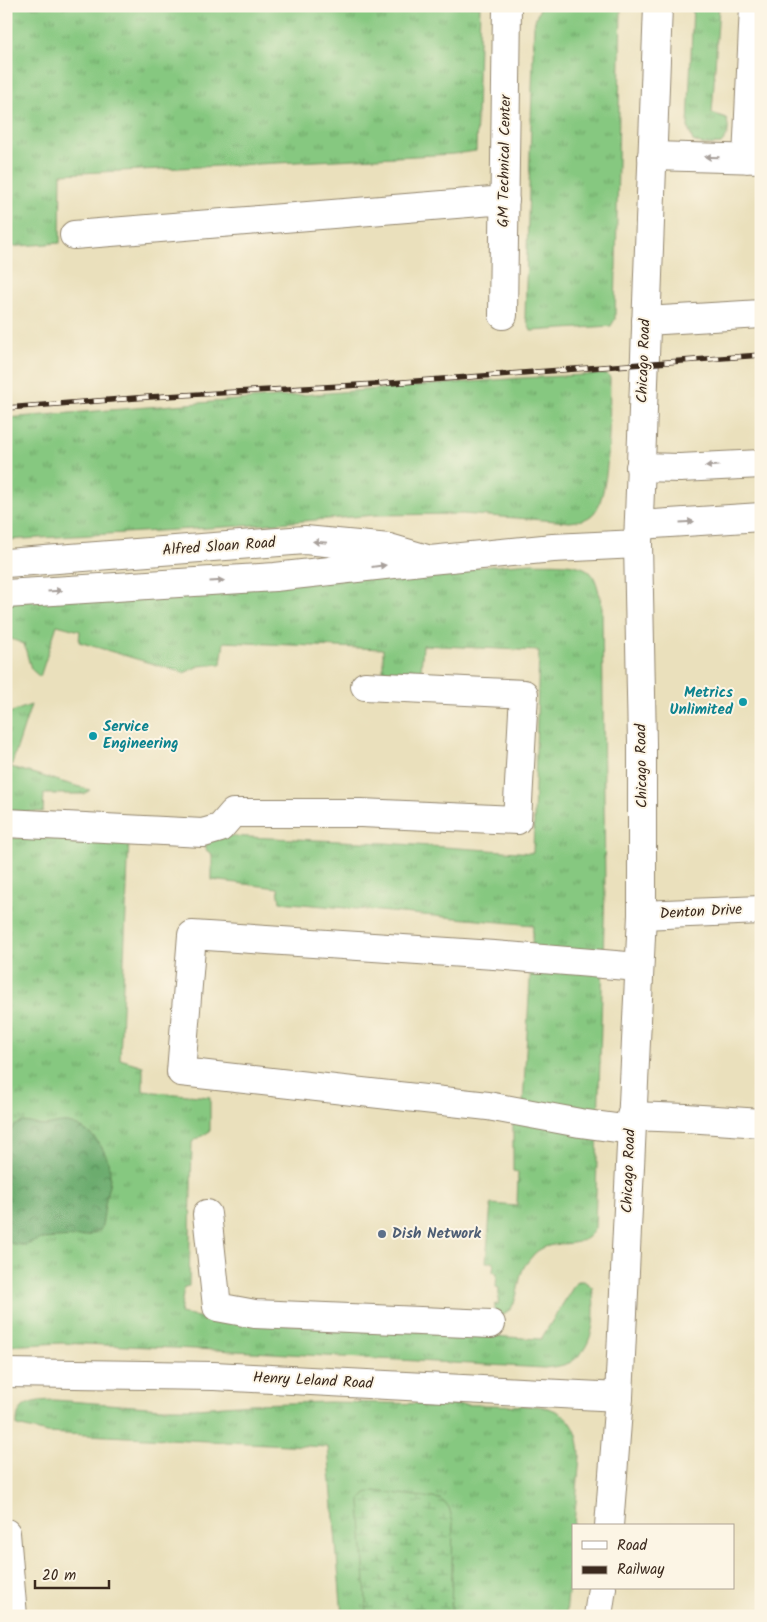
<svg xmlns="http://www.w3.org/2000/svg" width="767" height="1622" font-family="Kalam,sans-serif">
  <defs>
    <pattern id="grass-tufts" width="24" height="20" patternUnits="userSpaceOnUse" patternTransform="scale(1.25)"><rect width="24" height="20" fill="#86c880"/><path d="M3 7l-1-3M5 7V3M7 7l1-3M15 17l-1-3M17 17v-4M19 17l1-3" fill="none" stroke="#6fa368"/></pattern>
    <pattern id="forest-crowns" width="20" height="18" patternUnits="userSpaceOnUse" patternTransform="scale(1.25)"><rect width="20" height="18" fill="#6cac6e"/><path d="M2 6a3 3 0 1 1 6 0M12 15a3 3 0 1 1 6 0" fill="none" stroke="#5a8c5a"/></pattern>
    <pattern id="wetland-marsh" width="20" height="14" patternUnits="userSpaceOnUse" patternTransform="scale(1.25)"><rect width="20" height="14" fill="#86c880"/><path d="M1 5h8M5 5V1M11 12h8M15 12V8" fill="none" stroke="#6fa368"/></pattern>
  </defs>
  <rect width="100%" height="100%" fill="#fcf5e5"/>
  <filter id="ink" filterUnits="userSpaceOnUse"><feTurbulence type="fractalNoise" baseFrequency=".02" numOctaves="2"/><feDisplacementMap in="SourceGraphic" scale="10" xChannelSelector="R" yChannelSelector="G"/><feConvolveMatrix kernelMatrix="1 2 1 2 8 2 1 2 1" color-interpolation-filters="sRGB"/></filter>
  <filter id="wash" filterUnits="userSpaceOnUse"><feTurbulence type="fractalNoise" baseFrequency=".0096" numOctaves="4" result="noise"/><feDisplacementMap in="SourceGraphic" scale="20" xChannelSelector="R" yChannelSelector="G"/><feGaussianBlur stdDeviation="1.12" result="paint"/><feColorMatrix in="noise" values="0 0 0 0 0 0 0 0 0 0 0 0 0 0 0 0 0 1.4 0 .05"/><feComposite in="paint" operator="in"/></filter>
  <g filter="url(#wash)">
    <rect width="100%" height="100%" fill="#eae0bc"/>
    <path fill="url(#grass-tufts)" stroke="#60794f" d="M6 6H480L476 151 454 154 61 174 60 243 6 247Z
      M541 6H621L615 319 611 326 531 331 525 316 534 25 536 17Z
      M693 6H719L712 113 726 118C730 128 729 136 721 144L704 145 693 141 688 127Z
      M606 374 609 376 610 379C609 409 612 491 594 513 588 520 578 521 570 522L462 514 376 515 242 526 6 540V418L521 378Z
      M532 563C547 564 579 561 590 572 598 580 599 596 602 606L605 890 595 1228C581 1254 554 1235 534 1254 531 1258 525 1264 523 1269 517 1283 519 1301 508 1312 504 1315 498 1316 493 1317L495 1304 498 1305 499 1288 496 1287 497 1273 493 1272 494 1262H486L491 1204 517 1206 518 1172 513 1171V1123L522 1122 533 925 280 902 278 888 212 880V854L206 850V841L225 836 385 843 533 853 539 651 423 645 421 671H383V649L224 642 221 664 199 666 184 673 79 642 80 631 57 625 40 677 31 669 24 644 6 637V602Z
      M31 705 11 767 90 790 84 794H44L43 812 6 811V714Z
      M6 838H129L120 1059 143 1066V1091L210 1097V1131L192 1142 189 1286 184 1287 180 1314 218 1320 541 1339 577 1281H584L592 1287C596 1313 596 1346 571 1362 564 1366 552 1367 544 1368L216 1350 62 1343 6 1346Z
      M54 1400 161 1408H197L251 1404 330 1402 538 1406C568 1410 579 1427 580 1456L566 1616H342L328 1447 47 1433 17 1426C16 1401 34 1401 54 1400Z"/>
    <path fill="url(#forest-crowns)" stroke="#546b46" d="M23 1122C31 1122 38 1126 45 1126 53 1125 60 1122 68 1123 92 1128 110 1151 110 1176 110 1184 107 1191 106 1199 104 1209 104 1218 101 1229L88 1236 41 1239 26 1245 13 1244 6 1241V1136L14 1126Z"/>
    <path fill="url(#wetland-marsh)" stroke="#60794f" d="M375 1491 440 1499 449 1507 453 1523 451 1616H367L360 1501 366 1493Z"/>
  </g>
  <g filter="url(#ink)">
    <g fill="none" stroke-linecap="round" stroke-linejoin="round">
      <defs>
        <path id="minor" d="M652 156 761 159
          M747 159 754 6
          M74 235 505 200
          M503 315 507 6
          M646 321 761 314
          M640 467 680 468 761 464
          M639 525 761 517
          M430 560 553 548 638 544
          M6 563 305 540 389 548 430 560 275 577 6 594
          M6 823 203 833 220 828 233 813H361L517 820 524 694 365 686
          M642 915 761 910
          M631 1116 686 1118 761 1123
          M631 1130 580 1123 488 1106 181 1072 192 935 494 955 639 967
          M207 1214 217 1307 255 1314 491 1324
          M6 1373 214 1376 619 1397
          M6 1533 13 1616"/>
        <path id="major" d="M609 1526 619 1397 642 915V743L638 544 658 6
          M598 1616 602 1588"/>
      </defs>
      <use href="#minor" stroke="#92856d" stroke-width="30"/>
      <use href="#major" stroke="#92856d" stroke-width="30"/>
      <use href="#minor" stroke="#fff" stroke-width="28"/>
      <use href="#major" stroke="#fff" stroke-width="28"/>
      <defs>
        <path id="rail" d="M6 408 149 397 377 384 761 355"/>
      </defs>
      <use href="#rail" stroke="#3b2a1e" stroke-width="5.5"/>
      <use href="#rail" stroke="#fcf5e5" stroke-width="4" stroke-dasharray="11" stroke-linecap="butt"/>
    </g>
    <defs><path id="oneway-solid" d="M-6-.8H1V-3.2L6.5 0L1 3.2V.8H-6Z" transform="scale(1.25)"/></defs>
    <g fill="#a79f9a">
      <use href="#oneway-solid" transform="translate(712 157) rotate(-178)"/>
      <use href="#oneway-solid" transform="translate(712 466) rotate(177)"/>
      <use href="#oneway-solid" transform="translate(687 522) rotate(-4)"/>
      <use href="#oneway-solid" transform="translate(320 542) rotate(-175)"/>
      <use href="#oneway-solid" transform="translate(379 566) rotate(-7)"/>
      <use href="#oneway-solid" transform="translate(217 581) rotate(-4)"/>
      <use href="#oneway-solid" transform="translate(55 591) rotate(-4)"/>
    </g>
  </g>
  <g fill="#0f9aa8" stroke="#fcf5e5" stroke-width="2">
    <circle cx="743" cy="702" r="5"/>
    <circle cx="93" cy="736" r="5"/>
  </g>
  <circle fill="#5c6f8a" stroke="#fcf5e5" stroke-width="2" cx="382" cy="1234" r="5"/>
  <g text-anchor="middle" dominant-baseline="central" stroke-width="4" stroke-linejoin="round" paint-order="stroke">
    <g font-size="15" fill="#3b2a1e" stroke="#fcf5e5">
      <text transform="translate(505 161) rotate(-89)">GM Technical Center</text>
      <text transform="translate(644 361) rotate(-88)">Chicago Road</text>
      <text transform="translate(219 547) rotate(-4)">Alfred Sloan Road</text>
      <text transform="translate(642 766) rotate(-91)">Chicago Road</text>
      <text transform="translate(701 912) rotate(-3)">Denton Drive</text>
      <text transform="translate(629 1171) rotate(-88)">Chicago Road</text>
      <text transform="translate(313 1381) rotate(3)">Henry Leland Road</text>
    </g>
    <g font-size="15" font-weight="bold" fill="#0d838f" stroke="#fcf5e5" text-anchor="end">
      <text x="733" y="693">Metrics<tspan x="733" dy="17">Unlimited</tspan></text>
      <text x="103" y="727" text-anchor="start">Service<tspan x="103" dy="17">Engineering</tspan></text>
    </g>
    <g font-size="15" font-weight="bold" fill="#4e5e75" stroke="#fcf5e5" text-anchor="start">
      <text x="392" y="1234">Dish Network</text>
    </g>
  </g>
  <rect width="767" height="1622" fill="none" stroke="#fcf5e5" stroke-width="25"/>
  <rect x="572" y="1524" width="162" height="65" fill="#fcf5e5" stroke="#afa495"/>
  <rect x="582" y="1541" width="25" height="8" fill="#ffffff" stroke="#afa495"/>
  <text x="617" y="1550" font-size="15" fill="#3b2a1e">Road</text>
  <rect x="582" y="1566" width="25" height="8" fill="#3b2a1e" stroke="#afa495"/>
  <text x="617" y="1574" font-size="15" fill="#3b2a1e">Railway</text>
  <path d="M35 1580v8h74v-8" fill="none" stroke="#3b2a1e" stroke-width="2.5"/>
  <text x="42" y="1580" font-size="15" fill="#3b2a1e" stroke="#fcf5e5" stroke-width="4" paint-order="stroke">20 m</text>
</svg>
